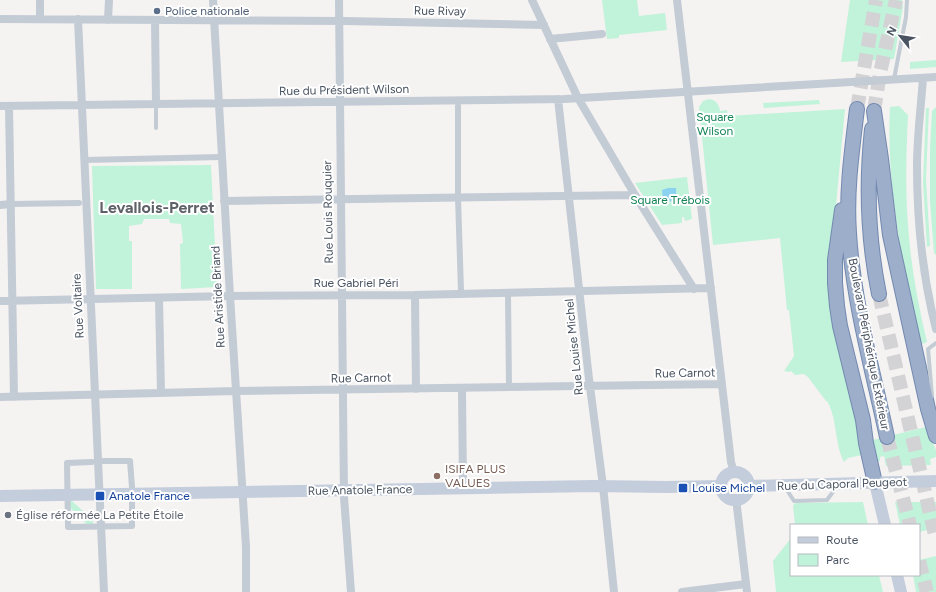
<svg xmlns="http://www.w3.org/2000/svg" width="936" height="592" font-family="Figtree,sans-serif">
  <rect width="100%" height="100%" fill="#f5f2f2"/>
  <path fill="#c0f3d9" d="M602 0H637L639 16 665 13 667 30 619 35V38L607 39Z
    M850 0H902L903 7 894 59 841 62Z
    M936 60V67L910 69V62Z
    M709 99C716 100 719 104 720 111L727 110 728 116 845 109 833 237 848 379 862 455 848 458 844 462C834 443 838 420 827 401H826L808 377 804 374 795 375 791 371 789 372 784 371 794 356 789 310H787L780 238 713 245 699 107 703 101Z
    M819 100 820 104 764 108 763 103Z
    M899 106 908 115C906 156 905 196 909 237 912 273 919 308 927 342L922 344 918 336C902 260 886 184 890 107Z
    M936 107V255L934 253 930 201V149L932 111Z
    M926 108H929L926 179 930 246 927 247 923 183Z
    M211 165 217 287 181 289 180 244 183 243 181 224 170 223 169 219H144L142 224 129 226V241H132V289H96L92 166Z
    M687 177 692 219 685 221 684 217H682V223L662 225 635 183Z
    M926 427 936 450V457L930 459 931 465 886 466 884 456 880 457V461H878L873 440Z
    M70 501H72L93 520V524H87L81 519 83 516 78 512 76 513 70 508Z
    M863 502 868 525H795L793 505 796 503Z
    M895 502H936V528L919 532V525H900Z
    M791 538V575H879L883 592H776L773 561Z
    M936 556V592H916L913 575H919V560Z"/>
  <path fill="#8bd2f1" d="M668 188H676L677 201 663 202 662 190Z"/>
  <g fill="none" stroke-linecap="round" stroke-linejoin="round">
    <path stroke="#d3d2d5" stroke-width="14" stroke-dasharray="14 7" stroke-linecap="butt" d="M857 109 876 0
      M874 111 880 73 896 0
      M879 294 936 539
      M887 437 910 525
      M919 561 927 592"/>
    <defs>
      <path id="trunk" d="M857 109C852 150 846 191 849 233 853 301 873 371 887 437
        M874 111 881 159 890 235 928 409 936 436
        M872 129C866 185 868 240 879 294
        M842 210 835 260V283L837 306 840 326 863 420 866 443 875 483"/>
    </defs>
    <use href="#trunk" stroke="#7389af" stroke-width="16"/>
    <path stroke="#c3cbd4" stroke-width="4" d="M894 79 906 17 907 0
      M156 128V104
      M932 396 928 349 936 343
      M785 487 794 501 827 500 838 485"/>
    <path stroke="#c3cbd4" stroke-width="6" d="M458 106V197L461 291
      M84 160 222 157
      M11 204 79 203
      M508 293 509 388
      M103 461H130L132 487
      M92 462 67 463 68 527 132 526V499"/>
    <path stroke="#c3cbd4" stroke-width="8" d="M213 0 230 296 246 547V592
      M339 0 344 497 351 592
      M532 0 578 98 635 195 694 289
      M677 0 731 462 733 469 736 472
      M0 19 344 21 544 25
      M40 19V0
      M78 19 104 592
      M108 20 109 0
      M155 21 156 104
      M550 39 602 34
      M923 78C921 107 917 137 917 166 917 219 923 278 936 329
      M558 99 589 379 603 486 614 592
      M0 106 564 99 936 77
      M9 106 14 397
      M224 201 635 195
      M0 205 11 204
      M415 295 416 389
      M159 298 161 393
      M0 301 230 296 415 295 711 288
      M462 388 463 488
      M0 397 236 391 722 384
      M740 499 737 503V507L747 592
      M682 592 746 584"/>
    <path stroke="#c4cddb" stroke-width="12" d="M721 486a14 14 0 1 1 28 0a14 14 0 1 1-28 0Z
      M875 483 885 525
      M749 486 936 481
      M0 496 593 486 666 487 720 486
      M897 575 901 592"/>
    <use href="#trunk" stroke="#9caeca" stroke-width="14"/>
  </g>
  <circle fill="#5c6f8a" stroke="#fff" stroke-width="1.5" cx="157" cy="11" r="4"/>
  <circle fill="#8d6e63" stroke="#fff" stroke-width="1.5" cx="437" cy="476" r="4"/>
  <g fill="#1a4fb4" stroke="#fff" stroke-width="1.5">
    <rect x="678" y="483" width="10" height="10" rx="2"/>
    <rect x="95" y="491" width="10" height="10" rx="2"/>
  </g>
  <circle fill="#6b7280" stroke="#fff" stroke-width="1.5" cx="8" cy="515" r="4"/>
  <g text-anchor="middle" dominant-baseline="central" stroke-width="4" stroke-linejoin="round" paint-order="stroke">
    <g font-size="12" fill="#4e5e75" stroke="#fff" text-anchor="start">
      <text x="165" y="11">Police nationale</text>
    </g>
    <g font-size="12" fill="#495361" stroke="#fff">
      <text transform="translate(440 11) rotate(1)">Rue Rivay</text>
      <text transform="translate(344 90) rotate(-1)">Rue du Président Wilson</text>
      <text transform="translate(328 212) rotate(-91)">Rue Louis Rouquier</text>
      <text x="356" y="283">Rue Gabriel Péri</text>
      <text transform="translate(218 297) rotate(-93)">Rue Aristide Briand</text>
      <text transform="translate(78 306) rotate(-93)">Rue Voltaire</text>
      <text transform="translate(869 344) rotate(79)">Boulevard Périphérique Extérieur</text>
      <text transform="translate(574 347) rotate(-96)">Rue Louise Michel</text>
      <text transform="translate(685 373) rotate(-1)">Rue Carnot</text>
      <text transform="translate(361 378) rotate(-1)">Rue Carnot</text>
      <text transform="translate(842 484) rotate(-2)">Rue du Caporal Peugeot</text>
      <text transform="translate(360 490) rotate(-1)">Rue Anatole France</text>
    </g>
    <g font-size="12" fill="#138356" stroke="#fff">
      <text x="715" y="117">Square<tspan x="715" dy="14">Wilson</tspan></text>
      <text x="670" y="200">Square Trébois</text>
    </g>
    <g font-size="12" fill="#785e54" stroke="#fff" text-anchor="start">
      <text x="445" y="469">ISIFA PLUS<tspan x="445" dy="14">VALUES</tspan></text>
    </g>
    <g font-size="12" fill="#164399" stroke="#fff" text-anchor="start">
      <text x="692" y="488">Louise Michel</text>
      <text x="109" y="496">Anatole France</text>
    </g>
    <g font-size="12" fill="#5b616d" stroke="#fff" text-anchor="start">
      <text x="16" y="515">Église réformée La Petite Étoile</text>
    </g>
    <g font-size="16" font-weight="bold" fill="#5e6168" stroke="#fff">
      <text x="157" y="207">Levallois-Perret</text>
    </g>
  </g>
  <rect x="790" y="524" width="130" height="52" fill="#ffffff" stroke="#b6bac0"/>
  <rect x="798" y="537" width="20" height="6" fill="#c4cddb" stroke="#b6bac0"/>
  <text x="826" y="544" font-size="12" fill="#495361">Route</text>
  <rect x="798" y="554" width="20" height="12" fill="#c0f3d9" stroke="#b6bac0"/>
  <text x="826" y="564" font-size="12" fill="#495361">Parc</text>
  <g transform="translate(900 36) rotate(300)" stroke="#ffffff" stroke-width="3" paint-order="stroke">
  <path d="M0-3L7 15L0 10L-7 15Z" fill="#495361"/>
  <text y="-6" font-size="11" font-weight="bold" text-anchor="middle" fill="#495361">N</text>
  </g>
</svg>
